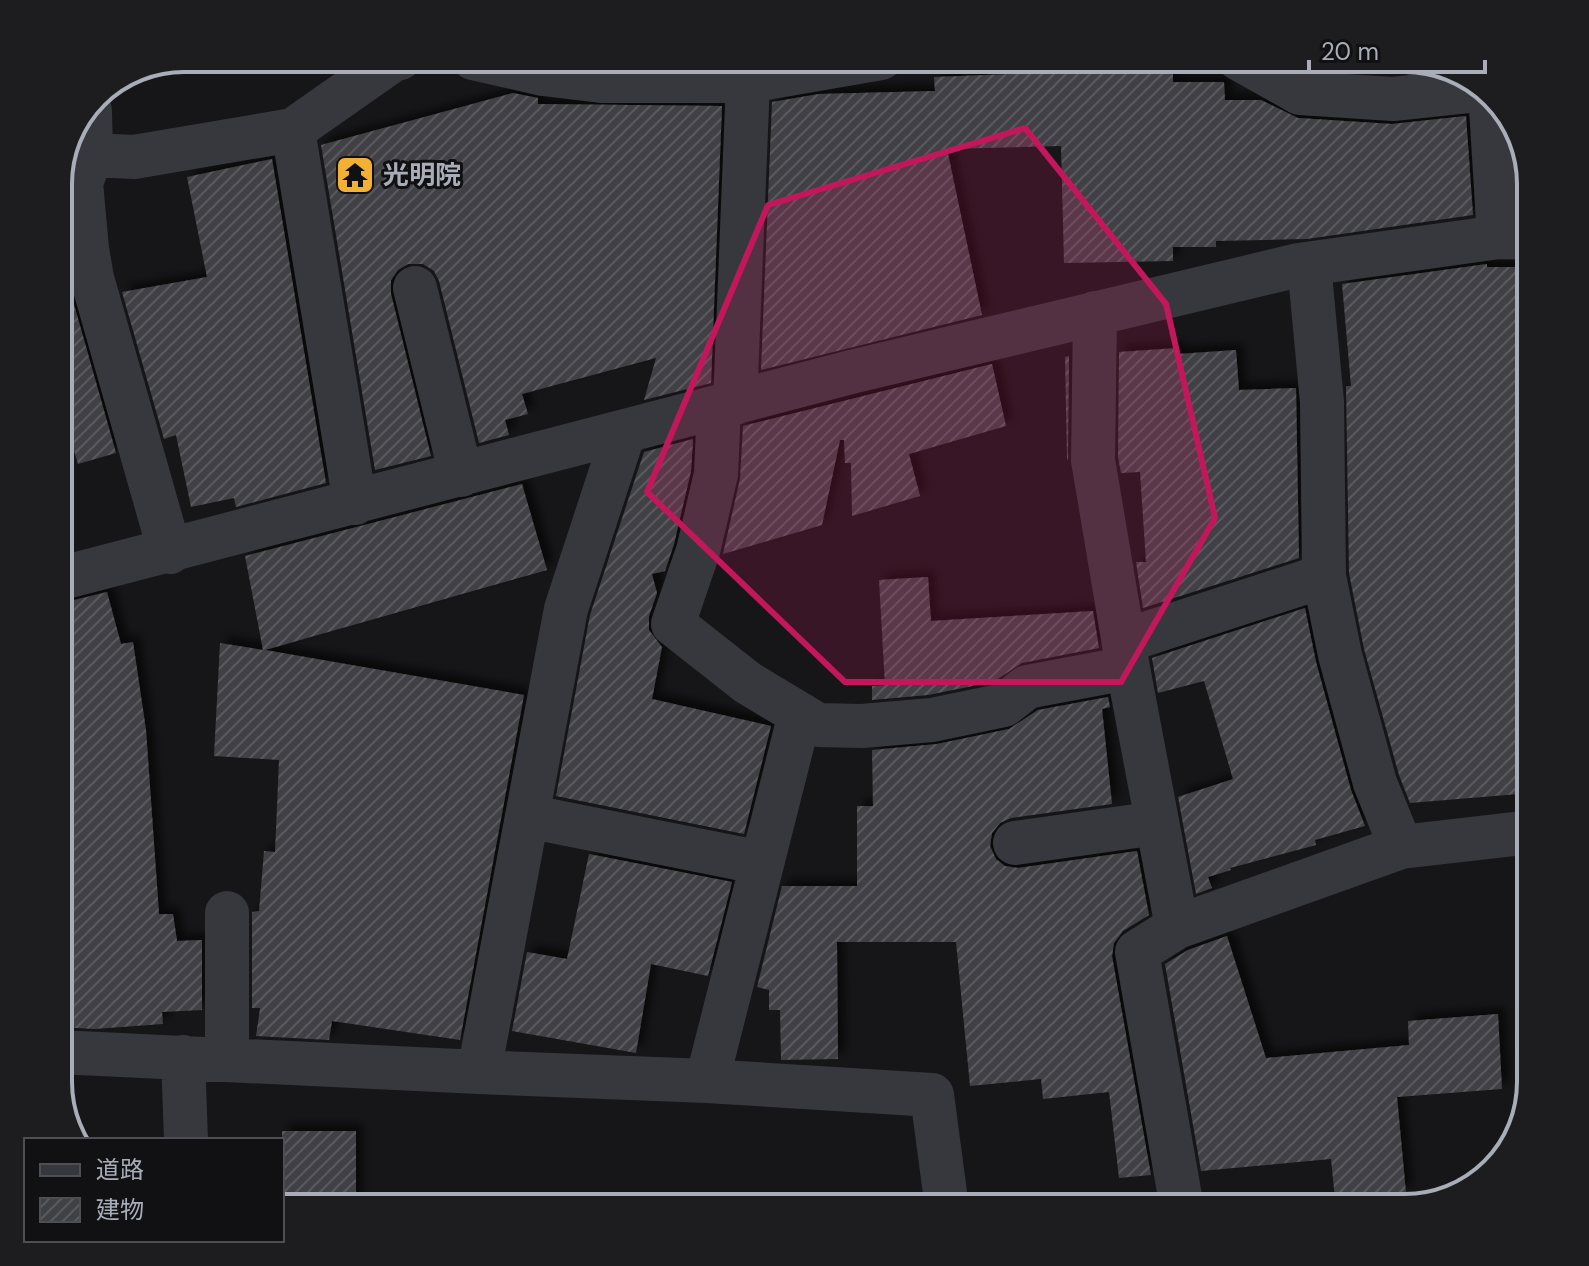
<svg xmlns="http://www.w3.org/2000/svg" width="1589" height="1266" font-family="'DM Sans','Noto Sans JP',sans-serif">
  <defs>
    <pattern id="building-hatch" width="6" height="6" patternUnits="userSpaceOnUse" patternTransform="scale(2)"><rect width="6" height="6" fill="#404145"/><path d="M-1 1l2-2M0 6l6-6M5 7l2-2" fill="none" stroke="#595a5e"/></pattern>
    <filter id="shadow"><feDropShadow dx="7" dy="-7" stdDeviation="4" flood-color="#0009"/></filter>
  </defs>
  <rect width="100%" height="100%" fill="#161618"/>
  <path fill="url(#building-hatch)" filter="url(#shadow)" d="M1330 58H1405L1435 69 1392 74 1331 70Z
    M1173 67V82H1224L1225 100H1261L1298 118 1392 124 1466 116 1473 215 1307 239 1216 241V247H1173V261L1064 263 1061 146 947 149 982 315 761 370 772 102 819 94 935 91 934 77 1064 72V69Z
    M513 93 538 98V104L722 106 711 383 644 400 656 358 522 394 528 414 505 420 509 435 479 443 439 281 434 271 423 264H408L398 270 391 280V294L431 456 375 470 321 145Z
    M272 159 326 483 236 507 234 498 191 507 176 435 164 439 122 292 207 277 187 177Z
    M1487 264V267H1531V498H1527V641L1531 686V793L1410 803 1399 775 1364 649 1349 573 1346 386H1351L1342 284Z
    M73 301 116 453 78 464 58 399V305Z
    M1177 348 1178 354 1236 350 1239 390 1296 388 1299 558 1143 608 1136 562H1146L1140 472 1121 473 1118 457 1119 352Z
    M1069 356 1068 460H1067L1065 357Z
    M992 364 1006 426 909 454 920 496 852 516 851 463H845L844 440H840L822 525 723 554 740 479 743 426Z
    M693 439 691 471 674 544 665 571 652 574 657 593 649 616V630L662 647 652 699 771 726 744 834 556 796 590 615 644 452Z
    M522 484 547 570 265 650 524 695 460 1040 332 1021 329 1040 256 1036 260 1008H252V912L259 911 264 851 275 852 279 760 214 756 220 643 263 650 245 556Z
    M928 577 931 621 1093 611 1099 648 1022 663 993 682 928 695 872 700V686L885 685 879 580Z
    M107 592 121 644 133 642 146 730 159 914H173L177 941 202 940V1010L162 1012 163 1024 95 1029 58 1027V604Z
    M1305 608 1316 662 1351 790 1365 826 1315 840 1316 845 1230 868 1231 870 1208 877 1212 888 1196 894 1178 797 1233 779 1204 681 1158 693 1152 658Z
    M1108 697 1110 707 1102 709 1112 804 1011 818 1000 823 992 833 990 846 996 859 1005 866 1018 868 1137 851 1149 915 1123 931 1114 943 1112 956 1151 1175 1119 1178 1109 1092 1043 1099 1041 1079 970 1086 956 942H837L838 1059 781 1060 780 1010H769V990L757 987 782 886H857V806H873L872 750 937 744 1009 729 1038 710Z
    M589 854 732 882 708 976 651 964 636 1053 512 1031 527 952 567 959Z
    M1227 936 1266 1058 1409 1045 1408 1021 1498 1014 1502 1089 1397 1097 1406 1193 1335 1199 1331 1159 1201 1171 1165 964 1188 950Z
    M282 1131H356V1208H282Z"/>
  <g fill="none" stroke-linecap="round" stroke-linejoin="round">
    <path stroke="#37383d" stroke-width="44" d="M473 58 543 74 601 81H748L881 58
      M1238 58 1300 93 1393 99 1487 89
      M1490 92 1499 237
      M90 111 91 155 81 183 87 249 92 278 170 552
      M293 130 355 503
      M91 155 134 157 293 130 393 60 400 58
      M1309 264 1322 402 1324 576 1340 655 1375 783 1401 847
      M415 288 461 475
      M1095 313 1093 460 1128 668 1177 927 1401 847 1531 832
      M735 403 748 81
      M719 407 716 474 698 551 673 624 748 683 818 725 862 726 932 720 1004 705 1027 687 1128 668
      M58 579 851 372 1299 265 1499 237 1531 238
      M1124 641 1324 576
      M527 816 762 863
      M1015 843 1157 823
      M227 913V1059
      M1177 927 1137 952 1182 1208
      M58 1052 479 1072 566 609 624 432
      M183 1057 186 1140
      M479 1072 707 1081 932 1095 947 1208
      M707 1081 800 714"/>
  </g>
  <path fill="#c2185b" fill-opacity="0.2" stroke="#c2185b" stroke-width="6" stroke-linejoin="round" d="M1025 128 1166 304 1215 518 1121 682H845L647 492 768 205Z"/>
  <defs>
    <symbol id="temple-square" viewBox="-11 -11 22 22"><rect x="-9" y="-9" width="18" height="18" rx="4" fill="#f2b134" stroke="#111113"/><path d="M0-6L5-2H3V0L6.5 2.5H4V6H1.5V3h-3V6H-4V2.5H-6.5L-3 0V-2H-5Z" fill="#111"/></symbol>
  </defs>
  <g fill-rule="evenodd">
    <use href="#temple-square" x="333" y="153" width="44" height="44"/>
  </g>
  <g text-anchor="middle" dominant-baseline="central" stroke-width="6" stroke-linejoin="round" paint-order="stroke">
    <g font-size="26" font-weight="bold" fill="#a8adb8" stroke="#111113" text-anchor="start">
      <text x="383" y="175">光明院</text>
    </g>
  </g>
  <path d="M0 0H1589V1266H0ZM184 72H1405A112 112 0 0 1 1517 184V1082A112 112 0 0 1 1405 1194H184A112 112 0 0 1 72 1082V184A112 112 0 0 1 184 72Z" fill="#1d1d20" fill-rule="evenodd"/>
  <path fill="none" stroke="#a8adb8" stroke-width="4" d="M184 72H1405A112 112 0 0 1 1517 184V1082A112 112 0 0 1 1405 1194H184A112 112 0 0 1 72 1082V184A112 112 0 0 1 184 72Z"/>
  <rect x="24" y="1138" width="260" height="104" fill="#111113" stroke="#4d4f55" stroke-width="2"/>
  <rect x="40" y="1164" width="40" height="12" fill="#37383d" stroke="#4d4f55" stroke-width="2"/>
  <text x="96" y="1178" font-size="24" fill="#a8adb8">道路</text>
  <rect x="40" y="1198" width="40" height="24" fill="url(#building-hatch)" stroke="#4d4f55" stroke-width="2"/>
  <text x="96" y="1218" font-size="24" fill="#a8adb8">建物</text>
  <path d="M1309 60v12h176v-12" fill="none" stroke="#a8adb8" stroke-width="4"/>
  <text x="1321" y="60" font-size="24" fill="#a8adb8" stroke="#111113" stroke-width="6" paint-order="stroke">20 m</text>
</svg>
